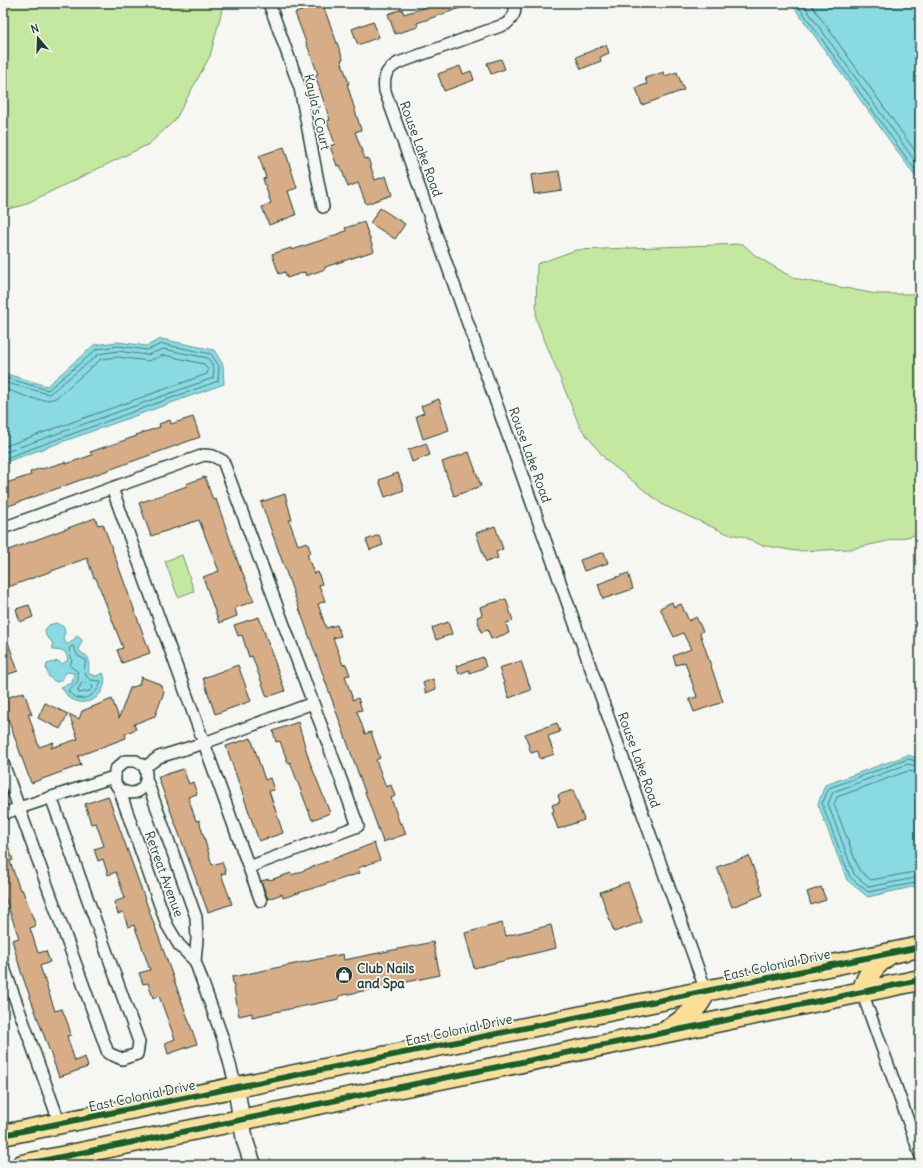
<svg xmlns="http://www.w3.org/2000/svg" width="923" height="1168" font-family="Delius,sans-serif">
  <rect width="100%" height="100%" fill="#f6f6f2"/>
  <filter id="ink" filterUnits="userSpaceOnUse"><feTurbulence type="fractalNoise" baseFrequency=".025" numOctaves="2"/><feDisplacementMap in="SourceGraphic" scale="8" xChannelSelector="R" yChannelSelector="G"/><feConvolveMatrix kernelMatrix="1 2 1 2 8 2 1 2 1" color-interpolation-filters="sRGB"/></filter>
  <g filter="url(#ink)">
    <path fill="#c5e8a1" stroke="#72926a" d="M3 3H221L222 10 210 56 175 120 149 144 21 206 3 210Z
      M743 244 756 256 793 278 876 294H920V534L851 549 796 551 761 545 742 536 728 534 663 505 606 460 580 427 536 319 537 264 576 250Z
      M182 555 194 591 178 597 165 561Z"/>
    <path fill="#89dae2" stroke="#5f9b9c" d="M791 3H920V184V183Z
      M161 339 214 350 223 365 224 384 3 463V373L47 386 94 345 118 342 146 346Z
      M56 623 64 627 65 633 63 637 66 644H69L77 636 82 640C81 646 77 647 81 653 94 658 87 663 89 674L96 676 103 673C109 686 98 702 84 702 79 703 73 700 69 698L61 687 72 683 74 673 66 672 62 680 56 682 49 677 46 668 47 664 58 661 62 664 68 660 65 651 53 650 52 642 46 636 45 630 49 625Z
      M908 755 920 759V885L868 897 847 880 818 804 825 785Z"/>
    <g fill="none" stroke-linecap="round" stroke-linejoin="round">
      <path stroke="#497c7a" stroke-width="1" d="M796 3 920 177
        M802 3 920 168
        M810 3 920 158
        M3 377 48 390 97 349 118 346 147 350 162 344 211 354 219 366 218 381 3 459
        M3 382 49 394 99 354 118 351 147 355 163 349 208 358 214 368 213 378 3 453
        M3 388C18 393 43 406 57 397L101 359 118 357 148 361 164 355 204 364 208 370 207 374 3 447
        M73 646 78 656 86 660 84 669 86 676 90 680 101 681C98 696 79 706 68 691 74 683 81 685 77 671L70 666 72 660 69 649Z
        M83 682 92 685 93 688 90 691 79 693 78 690Z
        M920 762 908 759 829 788 822 804 850 877 868 892 920 882
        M920 767 908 764 833 792 828 804 854 874 869 887 920 877
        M920 773 908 771 837 797 834 804 859 870 871 880 920 871"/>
    </g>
    <path fill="#d6ad87" stroke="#1f3d34" d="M301 3H322L343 59 341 60 349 84H347L361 130 355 132 365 159 368 158 375 180 386 176 392 195 366 204 358 183 348 187 340 165 337 166 330 146 335 144 327 121 330 120 315 75 318 74 295 13 304 10Z
      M421 3H472V4L417 23 418 27 395 34 388 14 402 9 404 14 423 8Z
      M373 21 379 37 358 45 352 29Z
      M606 45 609 53 600 57 601 61 581 69 576 57Z
      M501 59 505 69 491 74 487 63Z
      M460 66 463 74 471 71 474 80 444 91 438 74Z
      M664 72 665 76 677 72 684 90 642 105 636 88 647 84 645 78Z
      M284 147 297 188 288 191 296 215 269 225 262 207 271 203 263 179 266 178 259 156Z
      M559 171 562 190 534 194 531 175Z
      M380 208 405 224 395 239 370 223Z
      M364 222 374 251 325 267V269L306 276 305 272 287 278 285 272 279 274 272 254 291 248 292 250 322 240 346 231 345 228Z
      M439 399 449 430 423 439 416 416 424 413 421 406Z
      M193 417 200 437 3 508V484L31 475 30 472 41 468 42 469 65 462 66 464 92 455 90 452 137 436 136 435 160 427 159 424 170 420 171 424Z
      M426 443 430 455 412 462 408 450Z
      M469 452 481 486 454 496 442 462Z
      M398 473 404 490 385 497 379 480Z
      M205 477 213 500 216 499 241 571H242L254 601 235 608 237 616 219 623 203 577 219 571 199 520 151 536 139 503 187 486 186 484Z
      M285 494 292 520H289L298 545 307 542 311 553 307 554 314 574 318 572 322 584 319 585 325 601 318 604 326 628 337 625 341 636 333 638 343 665 346 664 350 675 345 676 353 700 358 698 362 710 357 711 365 734 371 732 380 758 376 760 386 787 391 785 395 796 391 798 400 824 402 823 406 834 383 842 261 502Z
      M95 518 98 525 103 524 150 653 122 663 117 650 123 648 96 578H94L87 558 3 589V552Z
      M495 526 503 549 496 552 498 558 486 562 476 533Z
      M379 535 383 545 370 550 366 540Z
      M604 552 608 563 584 571 580 560Z
      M628 573 633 589 603 599 598 584Z
      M506 599 513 621 506 623 509 633 491 639 488 630 481 632 477 617 482 615 480 607Z
      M672 602 674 607 681 604 689 621 696 617 703 631 700 633 723 702 694 712 689 699 697 697 685 662 676 665 673 656 691 649 683 633 674 637 660 608Z
      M29 605 33 617 20 622 16 609Z
      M259 617 285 691 267 697 252 656 249 657 242 635 238 636 234 625Z
      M448 622 452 634 436 640 432 628Z
      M4 631 18 671 3 676V632Z
      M483 657 486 667 470 673 469 670 459 674 456 666Z
      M521 661 531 690 509 698 499 668Z
      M238 665 251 701 215 714 203 678Z
      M141 677 160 684 164 692 155 716 134 724 136 729 125 734 126 738 78 756 81 765 31 783 7 716 3 699 24 692 32 715 28 713 39 747 54 742 51 748 78 739 69 714 79 719 82 711 112 699 119 718 130 688 139 685Z
      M433 679 436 689 426 693 423 683Z
      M45 703 68 714 60 729 38 718Z
      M298 722 309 760 330 813 312 820 290 762 288 763 280 741 276 742 273 731Z
      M557 723 560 732 548 736 554 754 540 759 538 751 531 753 525 734Z
      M251 738 265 780 270 778 274 790 269 791 283 833 259 841 226 746Z
      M183 769 189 784 193 782 197 794 188 797 196 821 199 820 212 865 222 862 226 873 221 874 232 904 208 912 158 777Z
      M573 790 584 820 558 829 552 812 554 811 552 805 560 802 558 795Z
      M108 796 197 1044 168 1054 165 1043 175 1039 159 996 153 998 148 983 143 984 139 973 150 970 141 944 134 925 128 927 123 912 118 914 114 902 125 898 116 872 108 875 103 859 98 861 94 849 104 846 96 823 91 824 85 804Z
      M4 835 13 860 10 861 20 890 22 889 36 926 30 928 38 953 46 951 50 962 40 966 55 1011 62 1009 68 1024 71 1035 67 1036 75 1061 85 1057 88 1067 59 1077 21 972 12 940 19 938 3 892Z
      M374 843 380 860 358 868 360 873 283 898 282 894 268 899 261 881 269 879 270 880 291 873 292 875Z
      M749 856 763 895 732 907 717 867Z
      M628 882 642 922 614 932 600 892Z
      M821 887 826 900 811 905 807 892Z
      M502 923 506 936 551 925 556 948 474 968 465 933Z
      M433 942 440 975 339 996V999L275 1012 252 1017V1013L239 1016 232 977 343 954 344 960Z"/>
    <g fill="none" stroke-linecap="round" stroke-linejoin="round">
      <defs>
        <path id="street" d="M269 3 300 88 323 207
          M514 3C517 12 513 18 506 24L398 63C386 70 383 76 385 91L706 991
          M112 488 204 455 213 456 223 461 313 703
          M3 528 112 488 261 901
          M3 763 19 808 3 814
          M145 767 159 757 204 743 313 703 358 826 249 867
          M147 781 196 917 197 939 195 961
          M119 789C138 800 150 786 145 767L136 761H125L115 770V783L119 789 167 925 179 945 195 961 223 1039 236 1087
          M51 797 139 1042 137 1054 122 1059 108 1053 19 808 101 781 114 777
          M3 965 60 1124
          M862 992 920 1154"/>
        <path id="secondary" d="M236 1087 245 1141 253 1165"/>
        <path id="highway" d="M862 992C867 974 875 964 891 953
          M669 1029C686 1019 697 1009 706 991
          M3 1135 920 947
          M22 1165 920 980"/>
      </defs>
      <use href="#street" stroke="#1f3d34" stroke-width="14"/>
      <use href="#secondary" stroke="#1f3d34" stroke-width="19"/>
      <use href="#highway" stroke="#1f3d34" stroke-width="23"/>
      <use href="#street" stroke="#f6f6f2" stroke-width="11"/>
      <use href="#secondary" stroke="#f6f6f2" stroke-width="16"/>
      <use href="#highway" stroke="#fbdf96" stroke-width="20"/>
      <defs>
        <path id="cycleway" d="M3 1135 920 947
          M22 1165 920 980"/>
      </defs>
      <use href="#cycleway" stroke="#f6f6f2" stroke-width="8"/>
      <use href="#cycleway" stroke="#1b5e20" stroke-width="6"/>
    </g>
  </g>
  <defs>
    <symbol id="shop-disc" viewBox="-11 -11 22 22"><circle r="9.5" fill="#1f3d34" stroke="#f6f6f2"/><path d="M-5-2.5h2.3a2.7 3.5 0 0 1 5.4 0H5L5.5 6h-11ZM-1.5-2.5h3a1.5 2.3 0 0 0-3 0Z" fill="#fff"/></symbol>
  </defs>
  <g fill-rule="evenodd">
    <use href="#shop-disc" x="334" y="965" width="20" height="20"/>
  </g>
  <g text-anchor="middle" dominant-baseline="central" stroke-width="3.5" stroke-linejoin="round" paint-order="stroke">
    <g font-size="13" fill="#1f3d34" stroke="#f6f6f2">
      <text transform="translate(317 112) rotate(77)">Kayla's Court</text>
      <text transform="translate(421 149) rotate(70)">Rouse Lake Road</text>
      <text transform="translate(530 455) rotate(70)">Rouse Lake Road</text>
      <text transform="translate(639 760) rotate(70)">Rouse Lake Road</text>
      <text transform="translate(164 874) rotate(70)">Retreat Avenue</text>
      <text transform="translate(777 965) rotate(-12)">East Colonial Drive</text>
      <text transform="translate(459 1030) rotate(-12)">East Colonial Drive</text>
      <text transform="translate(142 1096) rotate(-12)">East Colonial Drive</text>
    </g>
    <g font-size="13" font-weight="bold" fill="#1f3d34" stroke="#f6f6f2" text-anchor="start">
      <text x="357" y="968">Club Nails<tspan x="357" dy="15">and Spa</tspan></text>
    </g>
  </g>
  <rect width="923" height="1168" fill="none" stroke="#f6f6f2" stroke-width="16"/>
  <rect x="8" y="8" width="907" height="1152" fill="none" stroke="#1f3d34" stroke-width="1.5" filter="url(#ink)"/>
  <g transform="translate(38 38) rotate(341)" stroke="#f6f6f2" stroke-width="3" paint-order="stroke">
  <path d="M0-3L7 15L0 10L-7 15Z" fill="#1f3d34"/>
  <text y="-6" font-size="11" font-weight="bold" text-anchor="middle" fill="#1f3d34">N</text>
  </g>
</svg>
